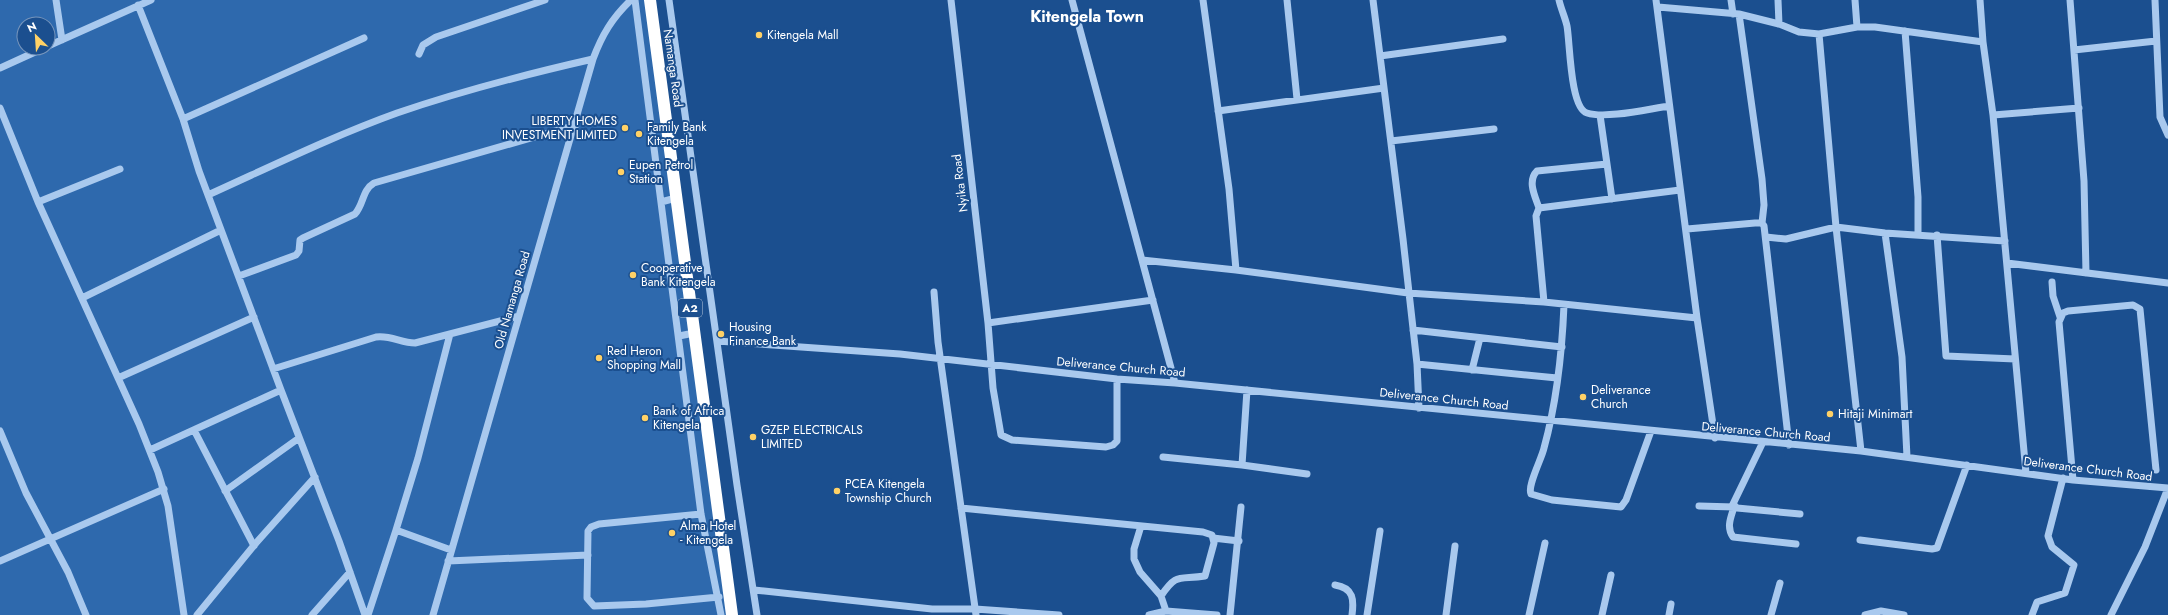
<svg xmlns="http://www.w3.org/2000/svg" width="2168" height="615" font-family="Jost,sans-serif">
  <rect width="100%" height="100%" fill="#1b4f8f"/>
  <path fill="#2e69ad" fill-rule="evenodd" d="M0 0H649L732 615H0ZM24 24H48V48H24Z"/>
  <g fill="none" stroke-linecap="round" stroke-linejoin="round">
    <path stroke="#a9c9ee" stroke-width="7" d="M56 0 62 40
      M635 0 701 514 721 615
      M669 0 737 485 757 615
      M951 0 988 323 993 388 1001 435 1012 440 1106 447 1113 445 1117 441V379
      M1072 0 1175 383
      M1203 0 1229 189 1236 270
      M1287 0 1297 99
      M1373 0 1403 239 1417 364 1419 408
      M1559 0C1561 9 1565 17 1567 26 1570 42 1570 108 1587 113 1606 119 1648 109 1669 106
      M1656 0 1697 318 1715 438
      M1731 0 1733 14
      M1778 0 1779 24
      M1855 0 1857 27
      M1980 0 1983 42 1993 115 2026 473
      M2070 0 2084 181 2086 273
      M2155 0 2160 117 2168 135
      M138 5 183 119 199 171 281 390 339 541 365 615
      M1658 7 1739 14 1779 24 1799 32 1819 34 1836 227 1861 451
      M1739 14 1762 179 1764 205 1762 223
      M1905 31 1918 197V234
      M1819 34 1857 27H1875L1983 42
      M48 46 151 0
      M2074 50 2156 41
      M419 54 423 45 436 37 545 0
      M1380 56 1503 39
      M0 68 44 48
      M0 108 38 202 139 424 158 472 168 506 184 615
      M1218 111 1384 88
      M1600 115 1612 199
      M1993 115 2079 108
      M183 119 364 38
      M1391 141 1494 129
      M208 195C270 167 333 136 397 113 461 91 527 74 593 59
      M38 202 120 169
      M661 202 676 198
      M1539 208C1535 196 1527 181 1537 171L1607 164
      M1687 229 1755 223H1762L1764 226 1789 445
      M1885 233 1902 357 1907 457
      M1937 235 1946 356 2015 359
      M1766 237 1786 239 1836 227 1885 233 2005 241
      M1142 260 1236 270 1408 293 1544 302 1697 318
      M2007 263 2168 283
      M239 276 296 255 299 251 300 240 303 238 355 214C364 204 362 190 374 183L576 125
      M2052 282 2053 296 2060 317
      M934 292 938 342 976 615
      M82 298 221 230
      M1544 302 1536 216 1539 208 1680 190
      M1564 305C1562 353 1557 401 1544 448 1542 458 1527 486 1531 494L1552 500 1621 507 1626 500 1651 431
      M988 323 1153 300
      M1413 330 1562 347
      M450 334 418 458 396 530 451 550
      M679 336 694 333
      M717 341 900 354 1117 379 1175 383 1861 451 2073 480 2168 488
      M1417 364 1557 378
      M273 369 376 337C391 335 401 343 415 343L519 316
      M1472 370 1480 338
      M118 378 254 317
      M194 430 254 546
      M0 431 26 493 68 572 86 615
      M1763 442 1733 504 1737 508 1800 514
      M150 450 281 390
      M1163 457 1242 465 1247 390
      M1242 465 1307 474
      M2073 480 2059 322 2063 313 2068 311 2133 305 2140 309 2156 470
      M225 491 299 438
      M1699 506 1734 507C1731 517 1726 527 1733 537L1796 544
      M961 508 1203 532 1212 535 1214 543 1205 576C1179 580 1177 572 1161 596
      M701 514 599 524 591 527 588 531 587 598 594 606 646 604 719 597
      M1141 526 1134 549V559L1140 572 1161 596 1166 611 1217 615
      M1213 538 1239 541
      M1860 540 1932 549 1937 548 1967 465
      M0 561 164 489
      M448 561 588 555
      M1335 585C1354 588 1354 600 1352 615
      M754 590 932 609H975L1059 615
      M197 615 256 543 315 477
      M312 615 350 572
      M368 615 396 530
      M433 615 593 59C602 35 612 18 631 0
      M1149 615 1166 611
      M1230 615 1241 507
      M1367 615 1380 531
      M1446 615 1455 546
      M1529 615 1545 543
      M1602 615 1611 575
      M1669 615 1671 604
      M1771 615 1780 583
      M1865 615 1881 611 1904 615
      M2032 615 2037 602 2065 593 2074 565 2052 547 2048 536 2063 478
      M2111 615 2145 547 2168 488"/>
    <path stroke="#fff" stroke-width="12" d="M650 0 732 615"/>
  </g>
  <g fill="#ffd166" stroke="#1b4f8f" stroke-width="1.5">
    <circle cx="759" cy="35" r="4"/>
    <circle cx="625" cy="128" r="4"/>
    <circle cx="639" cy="134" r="4"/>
    <circle cx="621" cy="172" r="4"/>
    <circle cx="633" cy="275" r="4"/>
    <circle cx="721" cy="334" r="4"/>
    <circle cx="599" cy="358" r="4"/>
    <circle cx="1583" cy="397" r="4"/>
    <circle cx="1830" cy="414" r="4"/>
    <circle cx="645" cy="418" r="4"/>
    <circle cx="753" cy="437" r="4"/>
    <circle cx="837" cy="491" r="4"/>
    <circle cx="672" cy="533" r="4"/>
  </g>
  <g text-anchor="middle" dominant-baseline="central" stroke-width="4" stroke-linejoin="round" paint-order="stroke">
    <rect fill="#1b4f8f" stroke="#bbcadd" stroke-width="1" x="678" y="299" width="24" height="18" rx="3"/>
    <g font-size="11" font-weight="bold" fill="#fff">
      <text x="690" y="308">A2</text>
    </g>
    <g font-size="12" fill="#fff" stroke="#1b4f8f" text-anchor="start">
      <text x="767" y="35">Kitengela Mall</text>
      <text x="617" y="121" text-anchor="end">LIBERTY HOMES<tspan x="617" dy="14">INVESTMENT LIMITED</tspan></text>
      <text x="647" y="127">Family Bank<tspan x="647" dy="14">Kitengela</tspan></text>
      <text x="629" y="165">Eupen Petrol<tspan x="629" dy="14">Station</tspan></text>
      <text x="641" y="268">Cooperative<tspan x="641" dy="14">Bank Kitengela</tspan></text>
      <text x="729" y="327">Housing<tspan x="729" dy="14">Finance Bank</tspan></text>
      <text x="607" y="351">Red Heron<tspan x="607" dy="14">Shopping Mall</tspan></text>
      <text x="1591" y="390">Deliverance<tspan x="1591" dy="14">Church</tspan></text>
      <text x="653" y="411">Bank of Africa<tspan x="653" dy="14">Kitengela</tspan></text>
      <text x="1838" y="414">Hitaji Minimart</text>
      <text x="761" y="430">GZEP ELECTRICALS<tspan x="761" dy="14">LIMITED</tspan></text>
      <text x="845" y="484">PCEA Kitengela<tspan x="845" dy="14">Township Church</tspan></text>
      <text x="680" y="526">Alma Hotel<tspan x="680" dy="14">- Kitengela</tspan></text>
    </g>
    <g font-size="12" fill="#fff" stroke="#1b4f8f">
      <text transform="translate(673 68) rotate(82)">Namanga Road</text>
      <text transform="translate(960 183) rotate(-97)">Nyika Road</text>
      <text transform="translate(512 300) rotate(-74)">Old Namanga Road</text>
      <text transform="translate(1121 367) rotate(5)">Deliverance Church Road</text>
      <text transform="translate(1444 399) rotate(6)">Deliverance Church Road</text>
      <text transform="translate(1766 432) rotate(5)">Deliverance Church Road</text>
      <text transform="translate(2088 469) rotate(7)">Deliverance Church Road</text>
    </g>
    <g font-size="16" font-weight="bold" fill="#fff" stroke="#1b4f8f">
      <text x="1087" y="16">Kitengela Town</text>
    </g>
  </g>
  <g transform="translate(36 36) rotate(335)"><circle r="19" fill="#1b4f8f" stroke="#7695bc"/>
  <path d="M0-3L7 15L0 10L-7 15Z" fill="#ffd166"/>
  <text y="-6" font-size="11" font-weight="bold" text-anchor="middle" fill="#ffffff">N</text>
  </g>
</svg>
